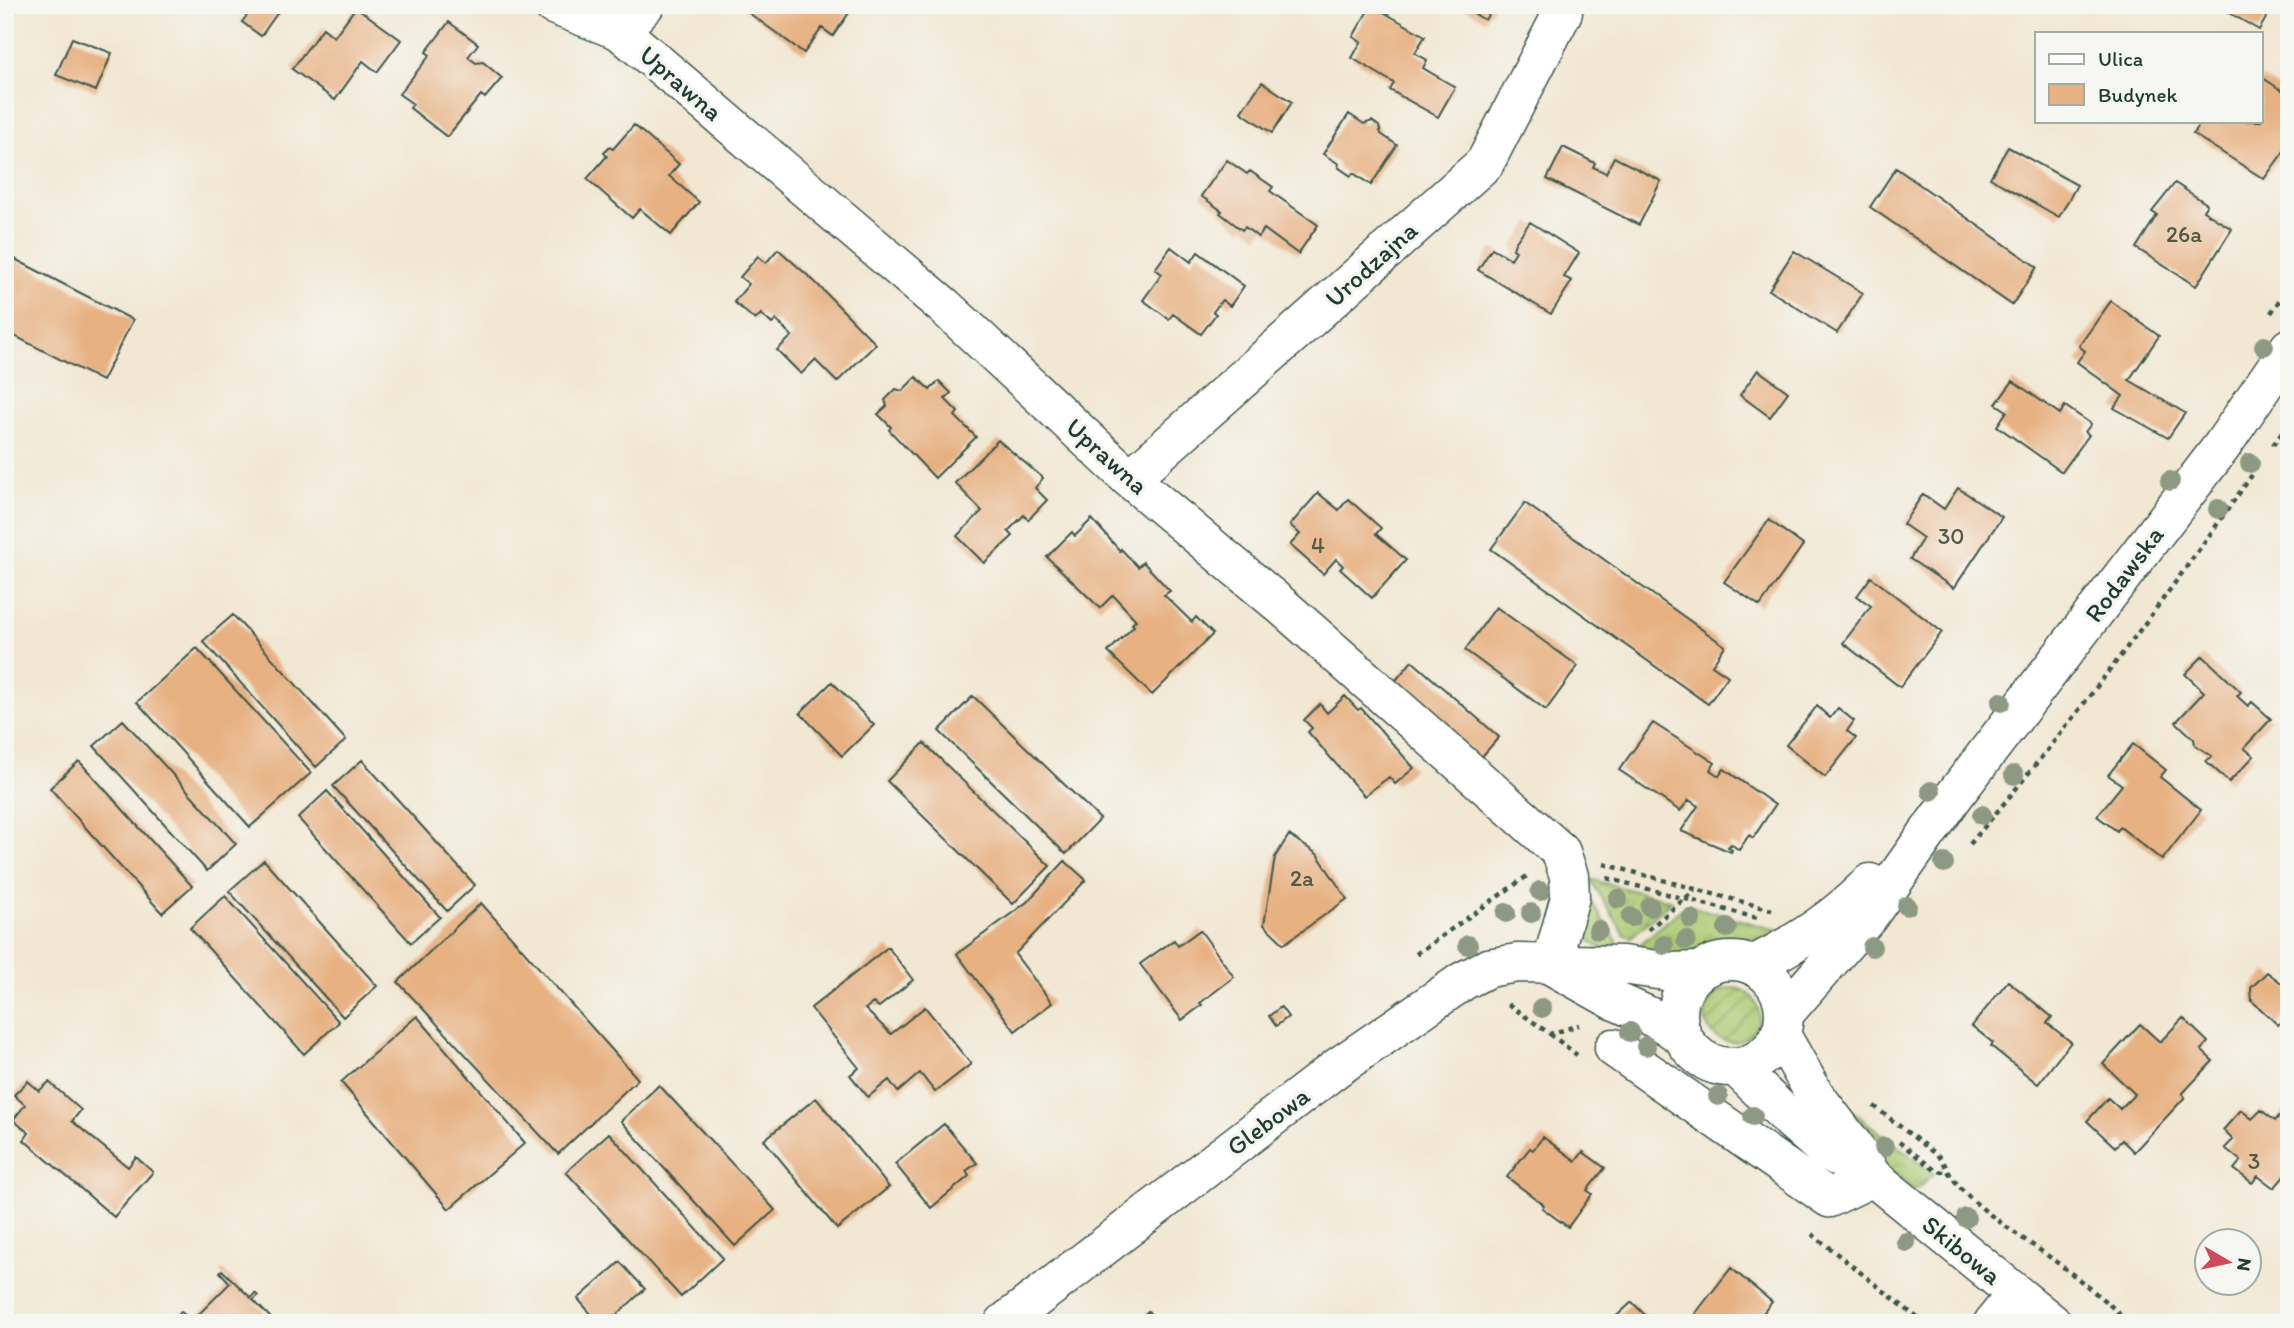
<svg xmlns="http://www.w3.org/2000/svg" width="2294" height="1328" font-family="Itim,sans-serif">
  <defs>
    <pattern id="grass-tufts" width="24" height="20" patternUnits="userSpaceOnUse" patternTransform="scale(1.75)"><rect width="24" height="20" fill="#abc971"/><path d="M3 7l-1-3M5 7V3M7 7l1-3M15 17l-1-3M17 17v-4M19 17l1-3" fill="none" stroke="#8ba45e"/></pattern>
    <pattern id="garden-furrows" width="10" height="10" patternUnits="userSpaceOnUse" patternTransform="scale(1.75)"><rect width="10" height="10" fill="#abc971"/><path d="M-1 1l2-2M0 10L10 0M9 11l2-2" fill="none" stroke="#8ba45e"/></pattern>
  </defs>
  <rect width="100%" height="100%" fill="#f6f6f2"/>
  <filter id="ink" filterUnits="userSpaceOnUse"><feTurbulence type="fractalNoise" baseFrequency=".0143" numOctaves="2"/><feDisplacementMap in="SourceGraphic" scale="14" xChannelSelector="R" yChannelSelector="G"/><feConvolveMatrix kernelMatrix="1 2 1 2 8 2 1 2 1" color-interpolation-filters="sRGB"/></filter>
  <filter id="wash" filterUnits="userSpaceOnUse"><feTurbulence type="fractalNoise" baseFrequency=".00686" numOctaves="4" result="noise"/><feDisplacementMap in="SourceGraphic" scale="28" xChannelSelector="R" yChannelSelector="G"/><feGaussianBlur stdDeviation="1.57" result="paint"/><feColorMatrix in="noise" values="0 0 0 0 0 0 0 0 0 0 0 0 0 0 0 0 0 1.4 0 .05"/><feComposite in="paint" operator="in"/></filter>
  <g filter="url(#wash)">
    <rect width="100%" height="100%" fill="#f1e7d2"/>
    <path fill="url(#grass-tufts)" stroke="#658352" stroke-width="2" d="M1590 879 1672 901 1631 937 1625 935Z
      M1587 895 1617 941 1614 953C1579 943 1582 927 1587 895Z
      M1686 905 1769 928 1780 930 1754 943 1721 942 1704 947 1688 956 1636 957 1638 946Z
      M1844 1105 1934 1174 1915 1190 1872 1155Z"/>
    <path fill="url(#garden-furrows)" stroke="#658352" stroke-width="2" d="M1705 1015a27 27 0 1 1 54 0a27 27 0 1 1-54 0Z"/>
    <g id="blocks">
      <path fill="#e7b182" d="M244 5H283L261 36 242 22 251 10Z
        M738 5H851L853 7 833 36 822 28 804 53Z
        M1371 5 1425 36 1415 53 1427 60 1423 68 1455 87 1438 117 1390 90 1394 83 1352 58 1361 42 1353 37Z
        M1459 5H1494L1485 20Z
        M2223 5H2289V13L2287 16 2272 8 2259 30 2221 8Z
        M356 7 401 40 377 72 363 61 335 100 292 69 323 28 334 37Z
        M449 22 478 44 468 57 476 63 483 62 502 78 485 98 481 95 447 137 410 108 413 104 399 94 430 55 426 52Z
        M72 38 112 53 96 91 56 75Z
        M2263 78 2289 95V141L2285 146 2287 147 2264 179 2193 134 2201 121H2261V81Z
        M1262 82 1292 102 1272 133 1241 112Z
        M1349 114 1364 124 1372 121 1379 126 1381 134 1397 145 1371 185 1353 173 1351 176 1338 167 1339 164 1323 154Z
        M634 125 679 164 669 176 699 202 671 235 640 209 632 218 587 179 607 156 604 153 609 147 613 149Z
        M1563 147 1595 163 1593 167 1606 173 1614 157 1661 181 1639 225 1547 179Z
        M2008 147 2077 185 2059 217 1990 178Z
        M1227 160 1247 174 1250 171 1273 187 1270 191 1318 225 1298 254 1264 229 1258 237 1245 227 1242 230 1220 213 1222 211 1201 196Z
        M1896 168 2037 267 2012 305 1870 207Z
        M2175 183 2207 204 2203 211 2232 229 2196 286 2136 248 2157 215 2152 212Z
        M1530 222 1579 253 1564 277 1572 281 1551 314 1478 270 1492 248 1511 259 1516 251 1513 249 1515 243Z
        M1171 247 1191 262 1198 252 1244 286 1230 306 1222 300 1213 312 1216 314 1201 334 1173 314 1169 319 1143 300 1162 274 1155 269Z
        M778 249 815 282 876 344 837 382 815 360 801 374 777 350 792 336 776 320 772 324 761 314 755 320 734 302 749 284 740 277 758 256 766 263Z
        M1794 251 1863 293 1837 333 1769 290Z
        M5 254 133 320 102 381 5 331Z
        M2111 301 2159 336 2129 380 2185 413 2168 438 2114 408 2123 396 2077 362 2085 351 2079 346Z
        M1758 370 1788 392 1770 417 1740 395Z
        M916 377 930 390 939 381 951 393 945 399 958 412 955 416 976 437 935 478 889 430 891 427 878 414 887 406 885 400 896 389 902 391Z
        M2013 381 2060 414 2065 406 2091 424 2085 432 2089 435 2062 472 1997 426 2007 411 1996 404Z
        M998 440 1043 478 1035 488 1047 500 1028 520 1024 515 1008 531 1013 536 984 563 957 536 982 511 955 483Z
        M1958 488 2002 517 1954 588 1910 559 1923 538 1903 524 1923 494 1944 509Z
        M1318 493 1339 510 1348 499 1381 528 1376 534 1406 560 1372 598 1340 569 1343 566 1336 559 1323 574 1290 545 1300 534 1290 525Z
        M1525 503 1725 646 1712 665 1728 676 1708 704 1491 549Z
        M1092 519 1120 551 1121 549 1138 567 1143 562 1170 591 1164 595 1192 622 1196 617 1213 634 1152 695 1108 652 1134 626 1132 624 1136 620 1113 595 1100 608 1047 557 1072 532 1075 536Z
        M1769 520 1803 545 1760 606 1724 582Z
        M1871 577 1942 632 1900 687 1843 643 1871 606 1857 596Z
        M1496 607 1578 666 1546 710 1465 650Z
        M233 615 346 740 316 767 203 641Z
        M197 648 311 773 250 827 137 702Z
        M2203 656 2241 692 2237 696 2248 706 2252 702 2271 719 2244 748 2254 756 2229 782 2206 761 2212 756 2195 745 2194 739 2176 722 2204 692 2185 674Z
        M1412 661 1499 737 1478 761 1391 686Z
        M832 682 874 725 842 756 800 713Z
        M973 696 1100 819 1066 854 939 731Z
        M1345 696 1358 710 1361 708 1414 768 1395 784 1389 777 1364 796 1308 732 1312 728 1304 720 1320 704 1327 713Z
        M1817 706 1830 718 1838 708 1854 721 1847 731 1856 738 1825 777 1786 745Z
        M123 720 236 844 207 871 94 746Z
        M1653 723 1715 763 1710 770 1719 776 1724 769 1775 805 1753 838 1749 835 1739 850 1731 844 1728 847 1732 850 1731 852 1681 831 1698 806 1689 800 1680 811 1619 770Z
        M924 743 1050 866 1013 904 887 781Z
        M2133 744 2166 770 2160 777 2201 810 2162 860 2120 827 2117 831 2097 816 2122 785 2108 775Z
        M362 760 475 885 447 911 333 786Z
        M79 761 192 886 162 913 50 788Z
        M327 791 440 917 411 943 298 818Z
        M1289 835 1317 854 1347 899 1284 944 1264 925 1275 857Z
        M264 860 377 986 343 1017 229 891Z
        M1065 861 1086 880 1015 954 1052 1003 1015 1031 957 954 1027 902Z
        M225 896 339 1022 304 1054 190 928Z
        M481 903 638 1079 558 1154 398 982Z
        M1200 930 1234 977 1200 1003 1202 1005 1182 1020 1140 964 1174 940 1178 946Z
        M888 947 913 980 879 1007 873 1003 865 1009 891 1034 925 1007 971 1064 935 1092 920 1073 898 1092 889 1080 868 1097 850 1075 859 1068 811 1008Z
        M2267 972 2289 989V1012L2278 1025 2252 1001 2251 988Z
        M2008 981 2052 1017 2047 1023 2071 1042 2038 1084 1991 1046 1993 1043 1972 1026Z
        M1281 1007 1288 1017 1276 1026 1269 1016Z
        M417 1016 525 1143 449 1209 341 1082Z
        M2183 1018 2208 1042 2201 1050 2213 1061 2182 1094 2185 1097 2134 1152 2122 1140 2115 1147 2087 1121 2108 1098 2120 1109 2135 1094 2103 1064 2140 1024 2160 1042Z
        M28 1081 39 1091 49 1082 81 1110 72 1121 128 1167 136 1157 153 1172 114 1217 24 1140 29 1133 13 1120 25 1105 14 1095Z
        M659 1085 775 1210 735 1246 621 1121Z
        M816 1098 889 1187 837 1229 764 1140Z
        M2289 1105V1171L2274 1188 2258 1176 2252 1183 2234 1169 2241 1161 2225 1148 2233 1140 2223 1130 2241 1110 2252 1119 2261 1110 2275 1121Z
        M944 1124 977 1163 966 1171 969 1176 931 1208 895 1164Z
        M609 1133 723 1258 681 1297 566 1172Z
        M1543 1137 1576 1161 1583 1152 1605 1168 1587 1190 1592 1194 1568 1227 1542 1208 1544 1205 1507 1177 1530 1148 1533 1150Z
        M620 1262 645 1289 608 1323H599L578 1299Z
        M1731 1268 1772 1302 1755 1323H1706L1695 1314Z
        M222 1270 251 1298 255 1293 258 1296 253 1300 276 1323H187L179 1314 181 1311 191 1322 230 1283 220 1272Z
        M1632 1302 1653 1323H1609Z
        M1148 1311 1158 1323H1136Z"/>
    </g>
  </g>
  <g filter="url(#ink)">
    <use href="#blocks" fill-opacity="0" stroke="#3e564c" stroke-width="2"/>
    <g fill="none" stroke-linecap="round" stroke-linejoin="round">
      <defs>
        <path id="minor" d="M553 5 620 31 945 307 1130 479 1283 607 1561 852 1569 876 1570 897 1551 965
          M620 31 645 5
          M1130 479 1485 163 1563 12
          M1678 1014a53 53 0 1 1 106 0a53 53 0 1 1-106 0Z
          M1753 965C1796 944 1836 918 1870 883
          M1552 966 1613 1000 1660 1021 1682 1036
          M1784 1014 1868 917 1954 796 2222 446 2289 348
          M1780 1033 1815 1095 1853 1145 1868 1169
          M1614 1048 1829 1198 1873 1177
          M1736 1067 1792 1121 1825 1150 1873 1177 2052 1323
          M1004 1323 1338 1067 1463 981 1488 968 1517 963 1623 965 1671 972 1699 971
          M1993 1323 2016 1294"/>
      </defs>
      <use href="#minor" stroke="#3e564c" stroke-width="41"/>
      <path stroke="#3e564c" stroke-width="4.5" stroke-dasharray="5 5" stroke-linecap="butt" d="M2271 313 2289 286
        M2273 445 2289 423
        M1970 844C2070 726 2163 602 2252 475
        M1604 864 1772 910
        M1607 878 1757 918
        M1648 930 1695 890
        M1416 954 1530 874
        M1508 1004 1550 1034 1579 1025
        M1550 1034 1577 1055
        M1874 1106 1943 1160C1956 1199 2022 1236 2055 1261 2081 1280 2106 1302 2131 1323
        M1899 1142 1935 1170 1947 1173
        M1812 1234 1924 1323"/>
      <use href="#minor" stroke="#fff" stroke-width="38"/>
    </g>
    <g fill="#8d9982">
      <circle cx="2264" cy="346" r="10"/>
      <circle cx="2250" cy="463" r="10"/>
      <circle cx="2170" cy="481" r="10"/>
      <circle cx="2218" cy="509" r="10"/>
      <circle cx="2001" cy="702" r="10"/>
      <circle cx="2014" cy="775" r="10"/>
      <circle cx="1931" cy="791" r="10"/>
      <circle cx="1982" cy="815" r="10"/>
      <circle cx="1944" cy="863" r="10"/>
      <circle cx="1540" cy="891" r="10"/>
      <circle cx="1618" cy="899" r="10"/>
      <circle cx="1907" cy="906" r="10"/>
      <circle cx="1650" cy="907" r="10"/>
      <circle cx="1506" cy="913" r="10"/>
      <circle cx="1531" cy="913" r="10"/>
      <circle cx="1631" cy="917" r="10"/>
      <circle cx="1691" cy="919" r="10"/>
      <circle cx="1727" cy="928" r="10"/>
      <circle cx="1598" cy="930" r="10"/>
      <circle cx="1686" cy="940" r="10"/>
      <circle cx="1468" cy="945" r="10"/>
      <circle cx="1664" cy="945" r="10"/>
      <circle cx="1872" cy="947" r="10"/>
      <circle cx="1542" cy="1008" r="10"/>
      <circle cx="1630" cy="1032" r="10"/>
      <circle cx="1646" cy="1046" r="10"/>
      <circle cx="1718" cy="1096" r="10"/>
      <circle cx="1753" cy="1116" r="10"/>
      <circle cx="1884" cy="1147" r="10"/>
      <circle cx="1966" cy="1218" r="10"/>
      <circle cx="1906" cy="1242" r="10"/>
    </g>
  </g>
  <g text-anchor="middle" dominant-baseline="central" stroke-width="7" stroke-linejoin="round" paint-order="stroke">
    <g font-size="23" fill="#515a48">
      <text x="2184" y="234">26a</text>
      <text x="1951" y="536">30</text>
      <text x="1318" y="545">4</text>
      <text x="1302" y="878">2a</text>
      <text x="2254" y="1161">3</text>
    </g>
    <g font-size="26" fill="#1f3d34" stroke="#f6f6f2">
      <text transform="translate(681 83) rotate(41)">Uprawna</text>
      <text transform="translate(1371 264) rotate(-42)">Urodzajna</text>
      <text transform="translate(1107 456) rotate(42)">Uprawna</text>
      <text transform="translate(2124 574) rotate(-53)">Rodawska</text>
      <text transform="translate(1268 1121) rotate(-37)">Glebowa</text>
      <text transform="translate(1962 1250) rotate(39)">Skibowa</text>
    </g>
  </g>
  <rect width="2294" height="1328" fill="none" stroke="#f6f6f2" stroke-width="28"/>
  <rect x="2035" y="32" width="228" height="91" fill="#f6f6f2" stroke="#a0aca6" stroke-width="2"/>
  <rect x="2049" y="54" width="35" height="10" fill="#ffffff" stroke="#a0aca6" stroke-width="2"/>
  <text x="2098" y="66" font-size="21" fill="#1f3d34">Ulica</text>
  <rect x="2049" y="84" width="35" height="21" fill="#e7b182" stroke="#a0aca6" stroke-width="2"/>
  <text x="2098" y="102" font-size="21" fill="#1f3d34">Budynek</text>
  <g transform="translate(2228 1262) rotate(99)"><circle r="33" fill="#f6f6f2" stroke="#a0aca6" stroke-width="2"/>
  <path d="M0-5L12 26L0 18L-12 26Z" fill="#d1495b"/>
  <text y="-10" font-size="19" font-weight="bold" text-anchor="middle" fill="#1f3d34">N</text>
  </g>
</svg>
